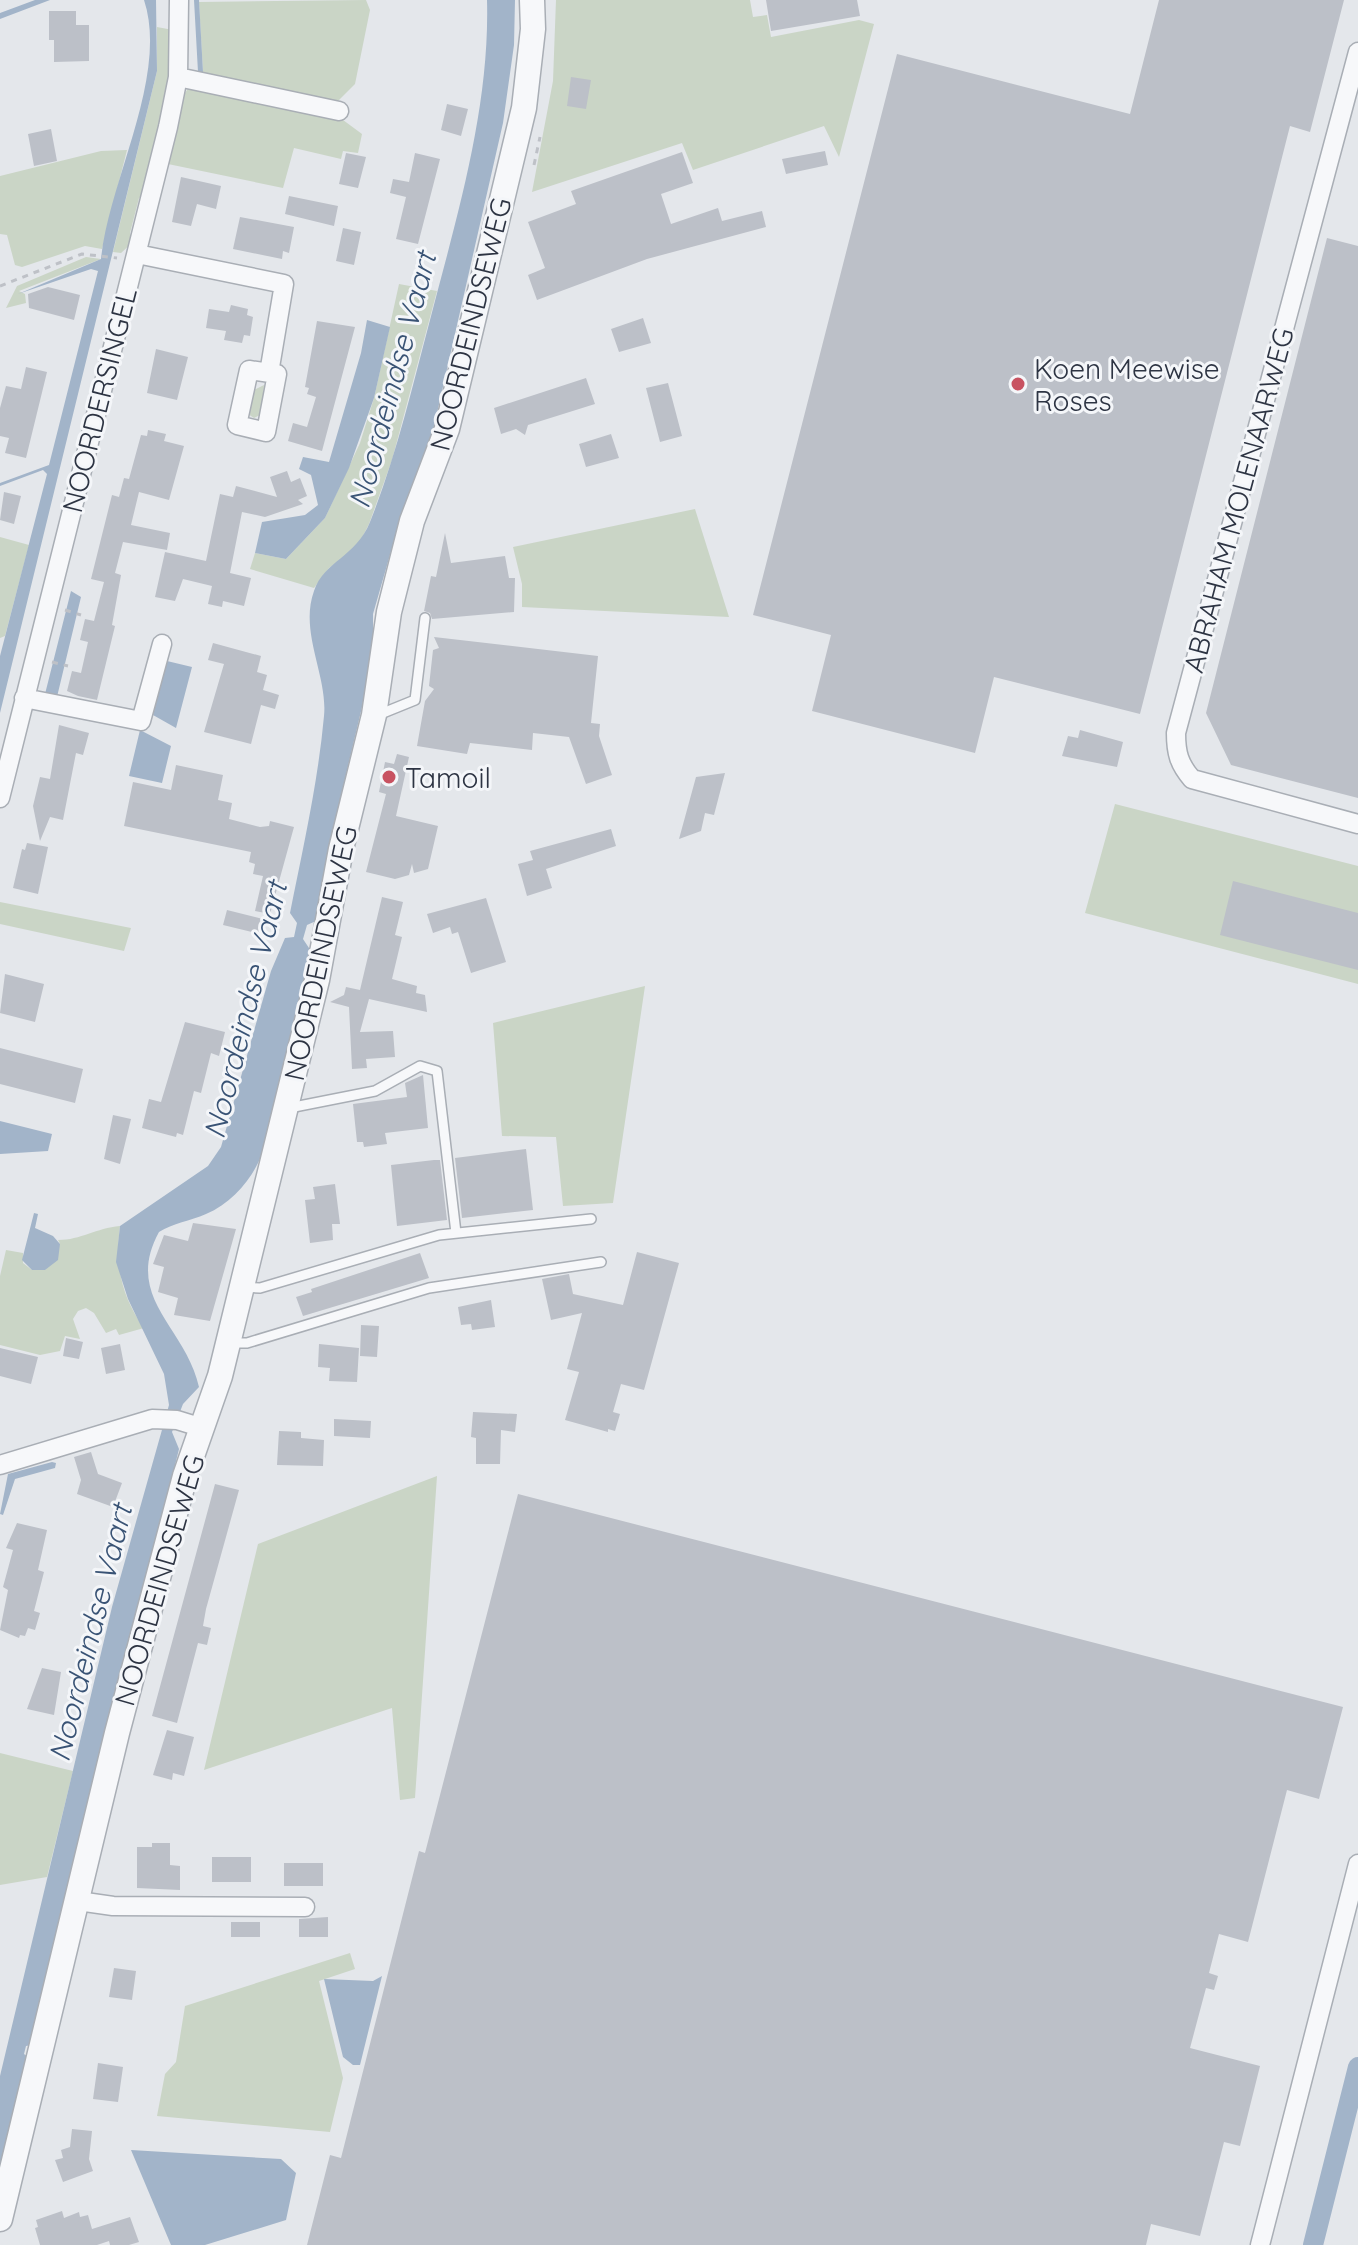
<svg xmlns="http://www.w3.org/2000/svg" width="1358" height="2245" font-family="Quicksand,sans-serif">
  <rect width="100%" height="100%" fill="#e4e7eb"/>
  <path fill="#cad5c6" d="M366 0 370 10 355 84 336 103 197 75 203 72 199 2Z
    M556 0H750L753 17 767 15 771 37 859 20 874 24 839 157 824 126 693 170 682 143 532 192 553 81Z
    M157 27 173 30V63L145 195 139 198 130 233 133 242 121 253 113 252 157 71Z
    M189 87 339 117 362 134 358 153 343 151 341 159 294 148 283 188 168 164 181 99Z
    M127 150 102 249 85 246 22 267 15 265 7 235 0 234V176L101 151Z
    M86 257 101 259 19 291 25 294 26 303 6 308 17 286Z
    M399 284 437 291 392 460 369 524 357 548 329 568 314 588 250 569 255 553 286 559 325 518 360 443 374 398Z
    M264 385 262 414 254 418 248 414 252 391Z
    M695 509 729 617 522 607V584L513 547Z
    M0 537 29 545 5 636 0 638Z
    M1115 804 1358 866V984L1085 913Z
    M0 902 131 928 124 951 0 924Z
    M645 986 613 1203 563 1206 556 1137 502 1136 493 1023Z
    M120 1226C115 1265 121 1296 144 1328L119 1335 116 1329 106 1333 94 1313 86 1308 78 1311 73 1319 80 1339 65 1336 60 1351 40 1355 0 1345V1276L6 1250 23 1253V1263L32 1270H45L60 1244 58 1240C81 1240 96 1228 120 1226Z
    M437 1476 415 1798 400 1800 392 1708 204 1770 258 1544Z
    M0 1753 73 1771 47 1877 0 1885Z
    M350 1953 355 1969 319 1981 343 2078 330 2132 157 2116 165 2074 176 2062 185 2006Z"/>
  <path fill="#a2b4c9" d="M35 0H50L0 19V13Z
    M144 0H156L157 71 0 713V656L47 474 43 470 0 486V483L49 465 98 271 91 269 18 294 101 259C109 180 169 76 144 0Z
    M194 0H199L203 72H198Z
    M487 0H515L514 45 503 123 432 435 398 527 373 614V647L362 707 327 855 316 921 307 925 303 939 311 951 266 1144C256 1174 236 1201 206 1214 190 1221 173 1223 159 1232 123 1298 186 1327 199 1387L183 1404 172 1432 179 1449 32 2045 26 2046 24 2054 28 2057 0 2168V2076L112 1607 169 1405 164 1374 128 1299 116 1262 120 1226 208 1166 221 1147 271 971 285 938 294 937 297 923 290 913C303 848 318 782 324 716 328 676 299 632 314 591 324 561 356 557 370 522 396 457 412 388 430 320 457 216 490 108 487 0Z
    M367 320 390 327 374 398 349 468 325 518 286 559 255 553 262 522 305 515 318 505 311 475 299 469 303 457 329 462 361 353Z
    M71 591 81 597 56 701 44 698Z
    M167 661 192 667 176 728 153 715Z
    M140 730 171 746 162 783 129 776Z
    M0 1121 52 1134 48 1151 0 1154Z
    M34 1213 38 1214 35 1228 53 1236 60 1244 58 1260 45 1270H32L22 1260Z
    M52 1462 56 1463 55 1468 15 1479 3 1515 0 1514 8 1474Z
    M382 1976 360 2065H353L343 2057 324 1979 373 1981Z
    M131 2150 281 2159 296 2173 286 2220 205 2245H171Z"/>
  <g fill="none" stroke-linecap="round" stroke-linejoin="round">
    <path stroke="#a2b4c9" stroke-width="20" d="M1313 2245 1358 2067"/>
  </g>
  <path fill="#bcc0c8" d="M766 0H857L860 16 771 31Z
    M1159 0H1344L1310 132 1290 126 1140 714 994 677 975 753 812 711 831 635 753 615 897 54 1130 114Z
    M49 11H76V25H89V61L54 62V40H49Z
    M571 77 591 80 586 109 567 106Z
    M447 104 468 109 461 136 441 130Z
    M51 129 57 161 34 166 28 134Z
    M825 151 828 165 786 174 782 159Z
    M682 152 693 183 661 194 671 224 718 208 722 221 762 211 766 227 647 259 537 300 528 275 545 268 528 222 576 204 571 191Z
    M346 153 366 157 358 188 339 184Z
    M415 153 440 159 418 244 396 239 406 197 390 193 393 179 409 182Z
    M181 177 221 186 216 209 197 204 191 226 172 222Z
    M289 196 338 206 334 226 285 214Z
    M240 217 294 227 289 253 283 251 282 259 233 249Z
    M343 228 361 232 354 265 336 261Z
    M1327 238 1358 246V798L1231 765 1206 713Z
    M48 287 80 295 74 320 29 308 28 294Z
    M231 305 248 309 247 315 253 317 250 336 244 335 242 343 224 340 226 331 206 328 209 309 229 312Z
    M643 318 651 343 619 352 611 329Z
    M317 321 355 327 322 451 288 441 293 423 307 427 316 397 307 394 309 388 305 387Z
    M156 349 188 357 177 400 147 393Z
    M26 367 47 372 26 458 5 453 9 438 0 436V408L6 386 21 389Z
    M586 378 595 404 528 425 525 435 516 429 501 434 494 408Z
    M668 383 682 436 660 442 646 388Z
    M148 430 166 434 164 441 184 446 169 500 139 492 131 525 170 533 167 550 123 542 115 573 121 575 112 625 115 626 97 700 78 696 67 691 72 671 81 673 88 642 80 640 85 619 94 621 104 582 91 579 112 495 119 497 124 478 129 479 141 435 147 436Z
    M611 434 619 458 586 467 579 444Z
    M287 471 291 482 300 478 307 496 298 500 303 504 265 517 242 512 230 573 251 578 244 606 223 601 222 607 208 604 212 586 183 579 175 601 155 597 165 552 206 561 220 494 233 497 236 486 277 497 270 477Z
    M4 492 21 496 14 524 0 520Z
    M445 533 451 563 505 556 509 578H515L514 612 432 619 430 613 424 611 431 576 436 577Z
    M434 637 598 656 591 723 600 724 599 736 612 775 586 784 569 737 533 733 532 750 470 743 467 754 417 746 425 701 434 689 429 686 433 650 439 648Z
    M213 643 261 656 257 672 267 675 263 690 279 695 275 709 261 705 251 744 204 732 224 664 208 660Z
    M59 725 89 733 83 755 76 753 63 820 50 817 40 841 33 806 40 777 50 779Z
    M1080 730 1123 742 1117 767 1062 756 1068 736 1078 738Z
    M397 754 409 757 396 816 438 826 428 869 414 873 412 864 409 875 395 879 366 872 386 794 379 792 385 762 394 764Z
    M176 765 223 775 218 800 232 803 229 819 260 827 269 826 270 821 294 827 270 914 255 911 263 876 253 874 255 864 249 862 251 852 124 826 133 782 171 790Z
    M725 773 714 815 705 813 701 831 679 839 696 777Z
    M611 829 616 846 546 869 552 888 527 896 518 864 533 860 530 851Z
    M27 843 48 847 38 894 13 888 22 849 25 850Z
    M1233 881 1358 913V970L1220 935Z
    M382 897 403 902 395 935 402 937 392 979 417 986 416 993 425 995 427 1012 369 999 360 1032 393 1031 395 1057 366 1059 367 1068 352 1069 349 1007 330 1002 344 995 346 987 360 990Z
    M486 898 506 962 471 973 458 932 452 934 450 927 433 933 427 914Z
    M227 910 267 920 264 935 223 925Z
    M5 974 44 984 35 1022 0 1013Z
    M185 1022 225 1032 219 1056 211 1053 201 1093 194 1091 183 1135 177 1133 176 1137 142 1128 149 1099 161 1102Z
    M0 1048 83 1069 75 1103 0 1084Z
    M423 1075 428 1128 385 1133 387 1144 364 1147 363 1142H357L353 1104 407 1097 405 1083Z
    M113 1115 131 1119 120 1164 104 1159Z
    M526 1149 533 1210 462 1218 455 1158Z
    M434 1160H440L447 1220 397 1226 391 1165Z
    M335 1184 340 1224H332L333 1240 310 1243 305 1200 315 1199 313 1187Z
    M193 1223 236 1229 210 1321 174 1315 178 1298 158 1292 164 1267 153 1264 164 1235 188 1241Z
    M637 1252 679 1263 644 1390 621 1384 613 1412 620 1414 615 1431 608 1429V1432L565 1420 579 1372 567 1369 582 1313 551 1320 542 1279 569 1274 573 1294 623 1305Z
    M420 1253 429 1278 303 1316 296 1297 312 1292 311 1289Z
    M491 1300 495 1327 472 1330 471 1324 461 1325 458 1307Z
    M361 1325 379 1326 377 1357 360 1356Z
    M66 1338 83 1342 79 1359 63 1356Z
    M120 1344 125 1370 106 1374 101 1348Z
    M319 1344 359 1348 357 1382 329 1381 330 1368 318 1367Z
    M0 1348 38 1357 31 1384 0 1376Z
    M473 1412 517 1414 515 1432 501 1430 500 1464H476V1438L471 1437Z
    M334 1419 371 1421 370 1438 334 1436Z
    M279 1431 301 1432V1438L324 1440 323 1466 277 1465Z
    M91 1452 98 1474 122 1483 113 1507 77 1494 81 1480 74 1457Z
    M215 1484 239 1490 206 1609 203 1626 211 1628 207 1645 198 1643 177 1723 152 1716Z
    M518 1494 1343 1707 1319 1799 1287 1790 1248 1942 1219 1934 1209 1973 1218 1976 1214 1990 1206 1988 1190 2048 1260 2066 1240 2146 1224 2142 1200 2236 1151 2224 1146 2245H307L330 2155 341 2158 419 1851 425 1853Z
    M17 1523 47 1530 38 1570 44 1572 34 1611 40 1613 35 1630 28 1628 25 1636 20 1635 19 1638 0 1630 8 1590 3 1587 13 1550 6 1548Z
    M42 1668 61 1672 54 1715 27 1709Z
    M167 1730 194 1737 184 1776 173 1773 172 1780 153 1775Z
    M152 1843H170V1865L180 1866V1890L137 1888V1847H152Z
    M212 1857H251V1882H212Z
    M284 1863H323V1886H284Z
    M328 1917V1937H299V1919Z
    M231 1922H260V1937H231Z
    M114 1968 136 1971 132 2000 109 1997Z
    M98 2063 123 2067 118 2102 93 2099Z
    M72 2129 92 2131 89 2159 93 2171 63 2182 55 2160 63 2158 61 2150 70 2147Z
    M62 2211 64 2218 79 2212 80 2217 88 2215 92 2229 130 2217 139 2242 129 2245H110L109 2241 97 2245H40L35 2228 38 2227 36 2220Z"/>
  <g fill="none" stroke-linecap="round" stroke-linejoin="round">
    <defs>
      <path id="service" d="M378 715 415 700 425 618
        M289 1108 375 1091 420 1066 437 1071 456 1233
        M242 1287 260 1288 439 1235 591 1219
        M232 1343H247L429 1288 601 1262"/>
      <path id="minor" d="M1358 52 1176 733C1176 753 1179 764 1192 779L1358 824
        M178 77 339 111
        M137 254 284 284 269 373
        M249 370 277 374 266 432 237 425Z
        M24 698 141 721 162 644
        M0 798 168 127 178 77 179 0
        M0 1465 152 1419 177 1420 203 1428
        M78 1901 113 1906 305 1907
        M1260 2245 1358 1864"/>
      <path id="tertiary" d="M0 2219 117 1733 185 1476 220 1376 317 980 341 849 374 715 389 612 412 521 447 429 524 108 533 29 532 0"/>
    </defs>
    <use href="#service" stroke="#a9aeb5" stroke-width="12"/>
    <use href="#minor" stroke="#a9aeb5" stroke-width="21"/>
    <use href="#tertiary" stroke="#a9aeb5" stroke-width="27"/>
    <path stroke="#bec1c7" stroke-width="3" stroke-dasharray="6 6" stroke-linecap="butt" d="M534 165 540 137
      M0 286 82 254 117 258
      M65 610 81 615
      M52 662 68 666"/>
    <use href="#service" stroke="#f7f8fa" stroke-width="9"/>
    <use href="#minor" stroke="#f7f8fa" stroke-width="18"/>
    <use href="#tertiary" stroke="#f7f8fa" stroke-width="24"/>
  </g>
  <g fill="#c85261" stroke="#f4f6f9" stroke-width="3">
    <circle cx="1018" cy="384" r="8"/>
    <circle cx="389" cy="777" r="8"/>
  </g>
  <g text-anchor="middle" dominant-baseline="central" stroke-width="6" stroke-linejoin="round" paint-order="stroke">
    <g font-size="28" fill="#2d3443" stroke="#f4f6f9">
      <text transform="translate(470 324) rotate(-76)">NOORDEINDSEWEG</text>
      <text transform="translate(99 400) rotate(-76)">NOORDERSINGEL</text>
      <text transform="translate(1238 500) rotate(-75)">ABRAHAM MOLENAARWEG</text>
      <text transform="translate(320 953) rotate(-78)">NOORDEINDSEWEG</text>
      <text transform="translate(159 1580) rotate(-74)">NOORDEINDSEWEG</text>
    </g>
    <g font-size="28" fill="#2d3443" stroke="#f4f6f9" text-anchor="start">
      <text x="1034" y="368">Koen Meewise<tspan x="1034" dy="32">Roses</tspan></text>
      <text x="405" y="777">Tamoil</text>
    </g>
    <g font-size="30" font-style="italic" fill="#395375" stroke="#f4f6f9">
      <text transform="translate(392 380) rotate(-75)">Noordeindse Vaart</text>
      <text transform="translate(245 1010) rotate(-76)">Noordeindse Vaart</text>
      <text transform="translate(90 1633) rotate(-76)">Noordeindse Vaart</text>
    </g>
  </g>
</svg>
